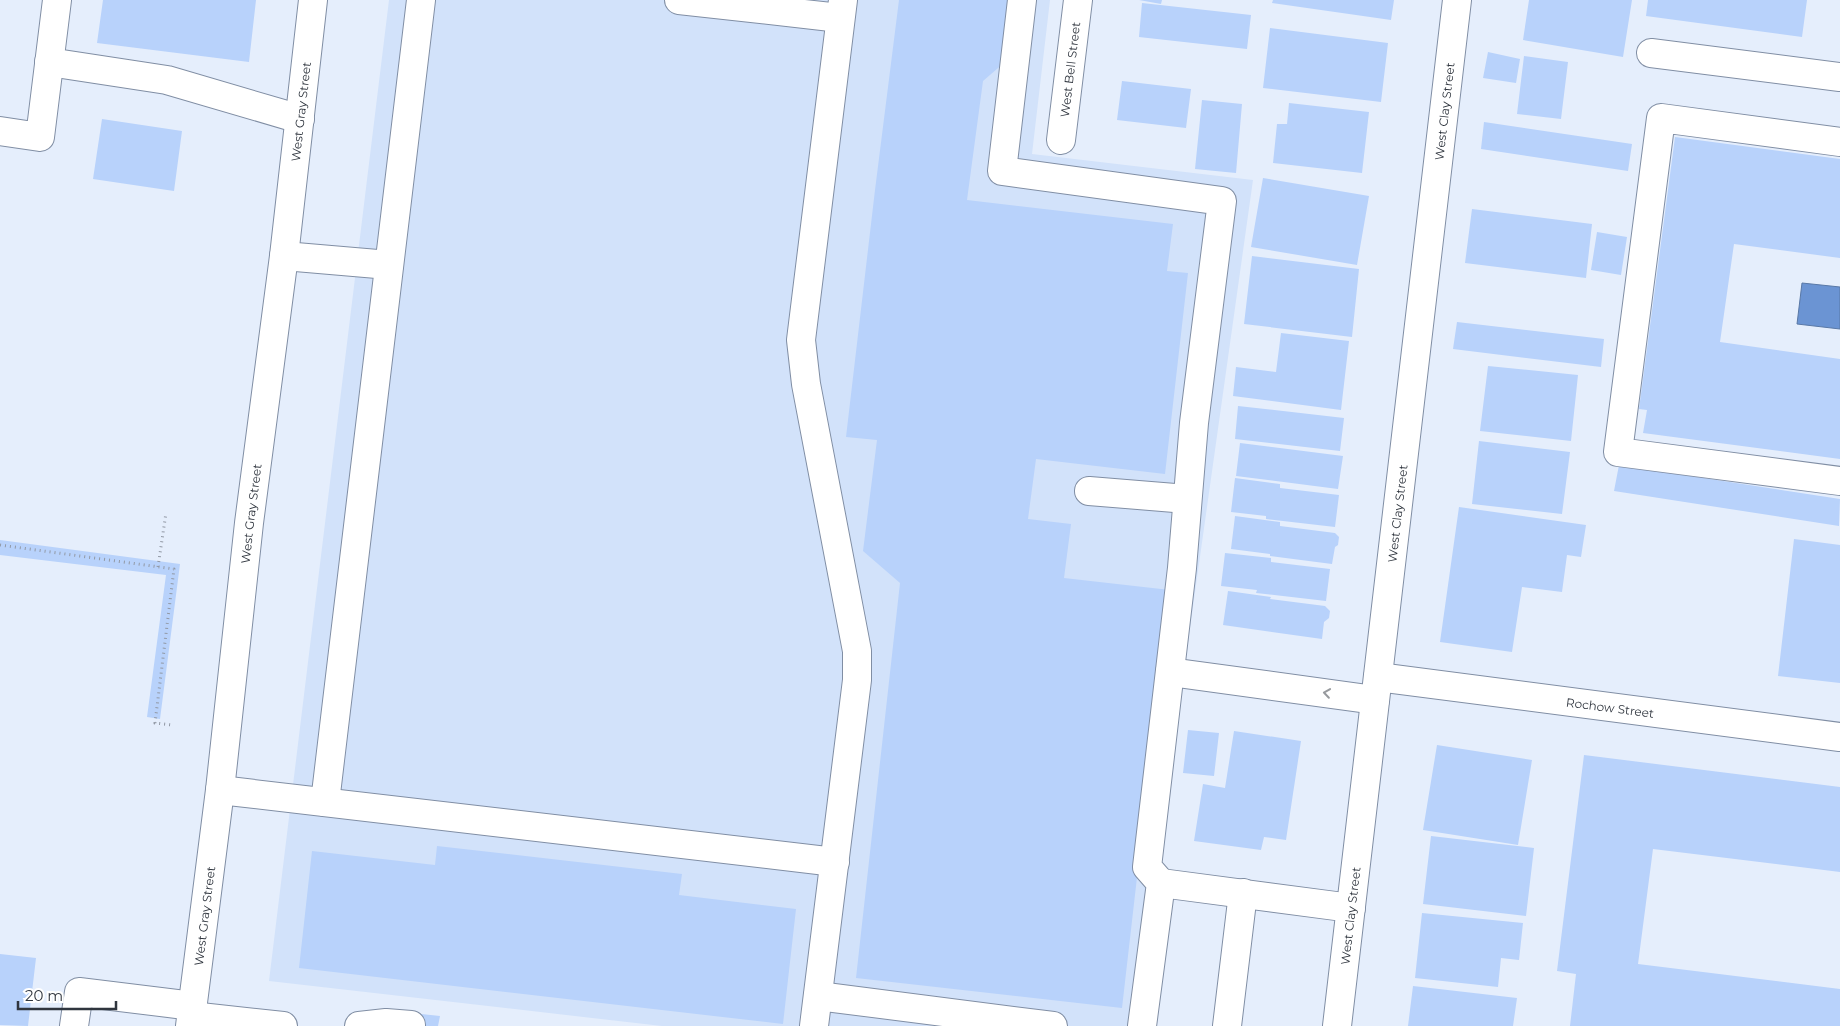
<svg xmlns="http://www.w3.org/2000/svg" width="1840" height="1026" font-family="Montserrat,sans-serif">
  <rect width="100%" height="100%" fill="#e5eefc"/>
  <path fill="#d2e2fa" d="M389 0H1050L1032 154 1253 180 1134 1026H662L269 981Z"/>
  <path fill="#6b94d3" stroke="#5978a6" d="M1802 283 1840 287V329L1797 324Z"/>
  <path fill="#b8d2fb" d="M103 0H256L249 62 97 43Z
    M899 0H1012L1005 62 983 81 967 200 1173 224 1167 271 1188 273 1165 474 1036 459 1028 519 1071 524 1064 578 1170 590 1122 1008 856 978 900 583 863 551 877 440 846 437 875 190Z
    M1139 0H1162L1161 4Z
    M1273 0H1394L1391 20 1272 3Z
    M1529 0H1632L1623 57 1523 40Z
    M1648 0H1807L1802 37 1646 16Z
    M1142 3 1251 15 1247 49 1139 37Z
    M1270 28 1388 43 1381 102 1263 88Z
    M1488 52 1520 59 1516 83 1483 78Z
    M1524 56 1568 62 1561 119 1517 114Z
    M1122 81 1191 89 1186 128 1117 120Z
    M1202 100 1242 104 1236 173 1195 169Z
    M1289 103 1369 112 1362 173 1273 163 1277 124H1287Z
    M102 119 182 131 174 191 93 179Z
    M1484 122 1632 144 1628 171 1481 149Z
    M1675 137 1840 159V258L1734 244 1720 342 1840 359V459L1643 433 1647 410 1639 409Z
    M1263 178 1369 196 1357 265 1251 247Z
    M1472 209 1592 224 1586 278 1465 263Z
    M1597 232 1627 237 1621 275 1591 270Z
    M1252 256 1359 269 1352 337 1244 324Z
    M1457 322 1604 339 1601 367 1453 349Z
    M1281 333 1349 341 1341 410 1233 396 1236 367 1276 372Z
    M1488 366 1578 375 1571 441 1480 431Z
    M1238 406 1344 418 1340 451 1235 439Z
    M1479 441 1570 452 1562 514 1472 504Z
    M1240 443 1343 456 1338 489 1236 476Z
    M1619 465 1840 499 1839 526 1614 491Z
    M1235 478 1280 484V488L1339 495 1335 527 1266 519V516L1231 512Z
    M1459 507 1586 525 1581 557 1567 555 1562 592 1522 587 1512 652 1440 642Z
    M1235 516 1280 522V526L1335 533 1339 537 1338 545 1335 547 1332 564 1270 556V554L1231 549Z
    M1794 539 1840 545V683L1778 676Z
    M0 540 180 564 160 719 147 717 166 575 0 555Z
    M1225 553 1271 558V562L1330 569 1326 601 1256 593 1257 590 1221 586Z
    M1228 591 1271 597 1270 599 1325 606 1330 611 1329 618 1324 622 1322 639 1223 625Z
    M1188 730 1219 733 1214 776 1183 773Z
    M1234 731 1301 741 1286 840 1264 837 1261 850 1194 841 1203 784 1225 788Z
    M1437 745 1532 760 1518 845 1423 830Z
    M1584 755 1840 787V872L1653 849 1638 964 1840 989V1026H1570L1576 974 1557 971Z
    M1431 836 1534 848 1526 916 1423 904Z
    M437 846 682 874 679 895 796 909 783 1024 299 968 312 851 435 865Z
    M1422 913 1523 923 1519 960 1501 958 1498 987 1415 978Z
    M0 954 36 958 28 1026 0 1025Z
    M1413 986 1517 998 1513 1026H1408Z
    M412 1013 440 1016 438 1026H410Z"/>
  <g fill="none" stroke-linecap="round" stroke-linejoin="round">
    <defs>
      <g id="minor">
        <path d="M679 0 840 18"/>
        <path d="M1022 0 1002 171 1222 201 1194 423 1182 568 1147 867 1161 883 1142 1026"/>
        <path d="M1651 53 1840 77"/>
        <path d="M49 62 167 80 300 119"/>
        <path d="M0 131 40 137 57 0"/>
        <path id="s1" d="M1061 140 1078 0"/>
        <path d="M1840 142 1661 118 1618 452 1840 481"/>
        <path d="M284 256 389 265"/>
        <path d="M1089 491 1187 499"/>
        <path d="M1170 672 1375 700"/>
        <path id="s2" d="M1378 677 1840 737"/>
        <path d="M220 790 835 862"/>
        <path d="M325 802 421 0"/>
        <path d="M1161 883 1351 908"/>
        <path d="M818 996 1053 1026"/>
        <path d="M191 1016 283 1026"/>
        <path d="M74 1026 79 992 193 1006"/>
        <path d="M359 1026 386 1023 411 1025"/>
        <path d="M814 1026 857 680V651L806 384 801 340 843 0"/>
        <path d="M1227 1026 1243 893"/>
        <path id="s3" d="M1337 1026 1457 0"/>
      </g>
      <g id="major">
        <path id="s4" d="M190 1026 220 790 249 523 284 256 313 0"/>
      </g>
    </defs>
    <use href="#minor" stroke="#808ea4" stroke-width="30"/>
    <use href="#major" stroke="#808ea4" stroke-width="30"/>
    <path stroke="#9299a5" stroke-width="3" stroke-dasharray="1 4" stroke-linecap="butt" d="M0 545 174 569 155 723 172 725
      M158 567 166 513"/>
    <use href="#minor" stroke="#fff" stroke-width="28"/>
    <use href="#major" stroke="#fff" stroke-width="28"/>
  </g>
  <defs><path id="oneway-chevron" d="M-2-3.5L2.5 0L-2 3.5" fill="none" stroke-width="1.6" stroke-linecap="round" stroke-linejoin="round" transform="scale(1.25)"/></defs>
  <use stroke="#979a9e" href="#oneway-chevron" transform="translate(1327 693) rotate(-172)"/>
  <g text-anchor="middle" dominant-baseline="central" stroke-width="4" stroke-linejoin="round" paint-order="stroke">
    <g font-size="12" fill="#2f353e" stroke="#fff">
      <text stroke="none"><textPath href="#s1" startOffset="71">West Bell Street</textPath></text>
      <text stroke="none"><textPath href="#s4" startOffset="921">West Gray Street</textPath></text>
      <text stroke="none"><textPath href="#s3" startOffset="921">West Clay Street</textPath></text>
      <text stroke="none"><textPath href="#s4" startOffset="516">West Gray Street</textPath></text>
      <text stroke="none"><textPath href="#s3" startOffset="516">West Clay Street</textPath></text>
      <text stroke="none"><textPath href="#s2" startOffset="234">Rochow Street</textPath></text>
      <text stroke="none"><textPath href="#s4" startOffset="111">West Gray Street</textPath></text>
      <text stroke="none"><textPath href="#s3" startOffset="111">West Clay Street</textPath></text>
    </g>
  </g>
  <path d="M18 1001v8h98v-8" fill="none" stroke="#2f353e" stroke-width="2.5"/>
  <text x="25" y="1001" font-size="15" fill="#2f353e" stroke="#ffffff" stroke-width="4" paint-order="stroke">20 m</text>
</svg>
